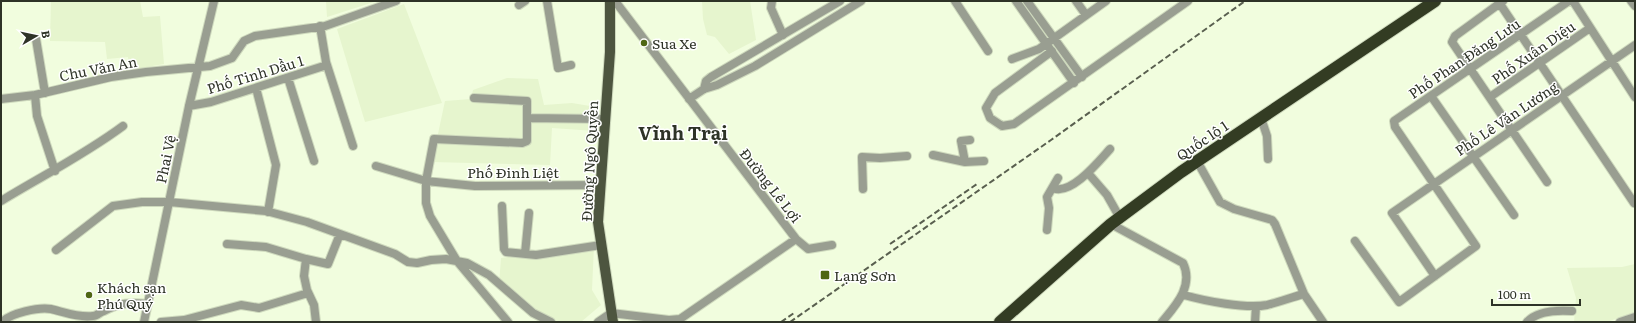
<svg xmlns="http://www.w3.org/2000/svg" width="1636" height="323" font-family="Literata,serif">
  <rect width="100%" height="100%" fill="#f1fdde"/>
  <path fill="#e6f5ce" d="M51 1H140L143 17 160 16 164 64 129 70 128 57 107 59 105 42 50 41Z
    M326 1H377L327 17Z
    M702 1H750L756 40 729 54 715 37 707 35 703 19Z
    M404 4 442 103 365 122 337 29Z
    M507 78 538 79 544 105 572 103 596 107 595 131 552 128 550 165 432 162 445 101 471 99 473 90Z
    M594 246 592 290 601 305 581 322H540L499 285 501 258Z
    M1635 264V312L1607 322H1574L1576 298 1567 268 1622 267Z"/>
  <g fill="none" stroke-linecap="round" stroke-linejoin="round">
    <defs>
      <path id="minor" d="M547 1 558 68 571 65
        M615 1 796 239 808 249 832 245
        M772 1 771 8 783 35
        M955 1 988 51
        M1016 1 1074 83
        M1027 1 1082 77
        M1076 1 1086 15
        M1498 1 1634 203
        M1503 1 1455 36 1452 42 1547 182
        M1573 1 1635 97
        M1631 1 1635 6
        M519 5 525 1
        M320 26 326 62 353 146
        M36 39 45 93
        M1052 51 995 93 986 108 990 118 1002 126 1014 124 1188 1
        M1012 59 1039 49 1106 1
        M288 78 314 161
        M256 88 276 165 268 212
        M704 89 706 81 711 77 840 1
        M35 95 37 116 55 171
        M1431 96 1514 215
        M1490 97 1590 28
        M474 98 527 101V141L522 143 434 139 426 181V203L430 216 457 261 508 322
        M1 99 35 95 111 77 146 72 210 66 232 58 244 41 255 36 325 26 396 1
        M689 99 704 89 717 85 755 66 861 1
        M189 106 211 102 327 65
        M527 118 605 119
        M1261 118 1267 136 1268 159
        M933 155 965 162 984 161
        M1197 161 1220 202 1234 209 1272 220 1275 224 1304 294 1323 322
        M965 162 961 141 970 140
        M376 166 426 181 475 186 600 185
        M1088 173 1107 195 1120 218
        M1053 188C1071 196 1099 161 1110 149
        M863 189 862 157 880 158 907 156
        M1 201C42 176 84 155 123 126
        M502 206 504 249 506 252 536 255 601 245
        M1111 224 1183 263C1194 286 1176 305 1162 322
        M1047 230 1049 208 1047 197 1058 178
        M1355 241 1399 302 1476 246 1395 127 1394 121 1569 1
        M227 244 266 247 306 259
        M56 250 113 206 142 202H169L266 211 307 222 395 254 408 262 417 263 431 260 446 259 467 263 489 275 533 313 551 322
        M525 254 529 213
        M1435 276 1392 213 1635 45
        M1184 295C1205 301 1246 309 1267 305 1280 302 1292 297 1304 294
        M2 322C11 313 38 307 51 309 64 312 79 318 93 316 97 316 100 312 104 311 119 303 131 302 148 304
        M144 322 189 106 214 1
        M161 322 184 320 241 305 259 308 308 293
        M316 322 314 305 307 290 304 276 306 259 328 264 340 234
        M598 322 611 313 669 320 680 319 796 239
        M1255 322 1256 306
        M1527 322C1537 311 1557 310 1572 311
        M1620 322 1635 317"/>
      <path id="major" d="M610 1V52L598 222 613 322"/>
      <path id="highway" d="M1000 322 1111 224 1181 172 1435 1"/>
    </defs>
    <use href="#minor" stroke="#ced9bd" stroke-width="10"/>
    <use href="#major" stroke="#ced9bd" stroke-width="12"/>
    <use href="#highway" stroke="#ced9bd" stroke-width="14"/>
    <use href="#minor" stroke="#999e91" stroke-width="8"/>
    <use href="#major" stroke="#4d553f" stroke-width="10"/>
    <use href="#highway" stroke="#333c23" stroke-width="12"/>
    <path stroke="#595f4f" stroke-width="2" stroke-dasharray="6 3" stroke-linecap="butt" d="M890 244 977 184
      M781 322 794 313
      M790 322 1051 140 1245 1"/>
  </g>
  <g fill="#4f6614" stroke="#fff" stroke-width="1.5">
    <circle cx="644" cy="43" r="4"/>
    <rect x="820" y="270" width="10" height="10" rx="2"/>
    <circle cx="89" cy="295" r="4"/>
  </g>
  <g text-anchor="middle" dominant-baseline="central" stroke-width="3" stroke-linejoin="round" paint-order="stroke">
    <g font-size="14" fill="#2e3327" stroke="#fff" text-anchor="start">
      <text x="652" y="43">Sua Xe</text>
      <text x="834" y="275">Lạng Sơn</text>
      <text x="97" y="287">Khách sạn<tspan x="97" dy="16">Phú Quý</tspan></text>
    </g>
    <g font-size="14" fill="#2e3327" stroke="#fff">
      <text transform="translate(1533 52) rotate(-35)">Phố Xuân Diệu</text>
      <text transform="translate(1464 58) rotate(-34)">Phố Phan Đăng Lưu</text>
      <text transform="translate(98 68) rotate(-11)">Chu Văn An</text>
      <text transform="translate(255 74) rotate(-17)">Phố Tinh Dầu 1</text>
      <text transform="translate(1506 118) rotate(-34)">Phố Lê Văn Lương</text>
      <text transform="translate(1202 140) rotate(-34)">Quốc lộ 1</text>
      <text transform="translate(165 159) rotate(-78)">Phai Vệ</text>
      <text transform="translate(589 161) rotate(-87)">Đường Ngô Quyền</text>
      <text x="513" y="172">Phố Đinh Liệt</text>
      <text transform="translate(771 185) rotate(52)">Đường Lê Lợi</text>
    </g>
    <g font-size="18" font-weight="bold" fill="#2e3327" stroke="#fff">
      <text x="683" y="132">Vĩnh Trại</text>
    </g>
  </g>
  <rect width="1636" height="323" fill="none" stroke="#2e3327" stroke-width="4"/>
  <g transform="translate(36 36) rotate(81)" stroke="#ffffff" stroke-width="3" paint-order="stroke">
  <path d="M0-3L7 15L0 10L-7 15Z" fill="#2e3327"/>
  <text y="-6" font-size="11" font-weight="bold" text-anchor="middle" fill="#2e3327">B</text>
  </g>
  <path d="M1492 299v6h88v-6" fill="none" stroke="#2e3327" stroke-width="2"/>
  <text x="1498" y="299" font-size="12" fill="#2e3327" stroke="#ffffff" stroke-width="3" paint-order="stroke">100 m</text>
</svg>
